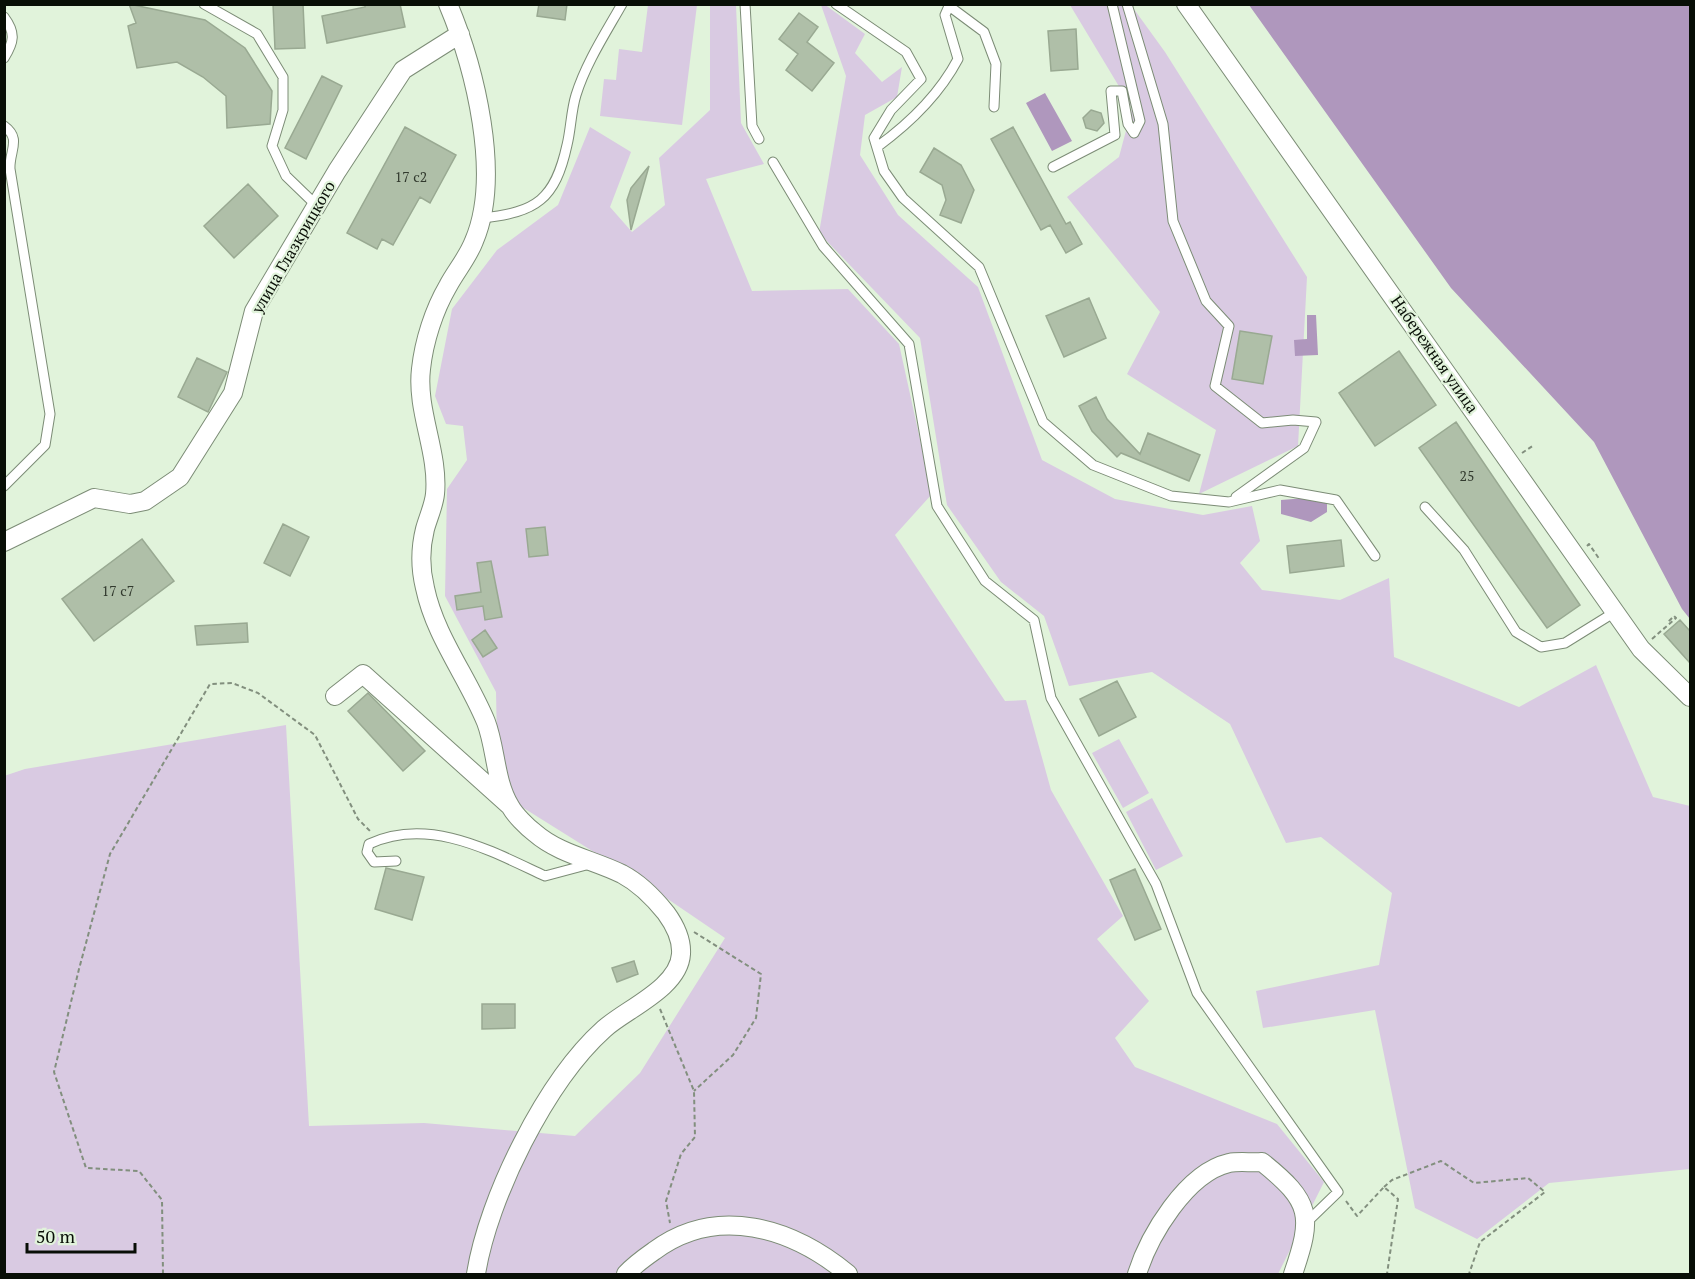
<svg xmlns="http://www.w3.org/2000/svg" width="1695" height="1279" font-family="'PT Serif',serif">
  <rect width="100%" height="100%" fill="#e1f3db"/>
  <path fill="#d9cae2" d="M824 4 865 34 855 53 882 82 902 67 897 97 865 115 860 155 898 215 978 287 1042 460 1115 499 1203 515 1252 506 1260 541 1240 563 1262 590 1340 600 1389 578 1394 657 1519 707 1596 665 1653 797 1690 806V1169L1549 1183 1477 1239 1415 1208 1375 1010 1263 1028 1256 991 1379 965 1392 893 1321 837 1286 843 1230 724 1152 672 1069 686 1044 616 1001 582 947 505 920 338 819 233 846 76 821 5Z
    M648 5H697L682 125 600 116 604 79 616 80 619 49 642 52Z
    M710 5H736L741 123 764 164 706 179 752 291 848 289 899 344 932 494 895 535 1005 701 1026 700 1051 790 1123 916 1097 939 1149 1001 1115 1038 1135 1067 1277 1124 1324 1182 1278 1274H5L4 776 25 769 286 725 309 1126 424 1123 575 1136 640 1073 725 938 653 889 498 792 496 692 445 596 447 489 467 460 463 426 446 424 435 396 452 309 497 250 558 205 590 127 631 152 610 207 632 232 665 205 659 158 710 110Z
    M1070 5H1131L1165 52 1307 277 1298 446 1199 494 1216 430 1127 374 1160 312 1067 197 1119 157 1132 108Z
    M1119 739 1149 793 1123 808 1092 753Z
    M1152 798 1183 856 1156 870 1126 812Z"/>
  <path fill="#af97bd" d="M1249 5H1690V619L1682 609 1594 442 1451 288Z
    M1045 93 1072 141 1052 151 1026 103Z
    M1307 315H1316L1318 355 1295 356 1294 340 1307 339Z
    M1317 497 1327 504V512L1311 522 1281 514V500Z"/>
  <path fill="#afbfa8" stroke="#99a992" stroke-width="1.5" d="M129 4 205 20 245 48 272 91 270 124 227 128 226 96 203 77 177 62 137 68 128 26 136 23Z
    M273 4H303L305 48 275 49Z
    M365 4H400L405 27 327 43 322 16 365 7Z
    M539 4H567L565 20 537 16Z
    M799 13 818 27 807 42 834 63 812 91 786 70 798 54 779 39Z
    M1076 29 1078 69 1051 71 1048 31Z
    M322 76 342 86 306 159 285 148Z
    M1091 110 1101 113 1104 123 1097 131 1086 128 1083 118Z
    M405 127 456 155 430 203 420 197 393 245 382 239 377 249 347 233Z
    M1013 127 1066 224 1070 222 1082 244 1066 253 1050 225 1041 230 991 139Z
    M934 148 961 165 974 190 961 223 940 215 946 200 942 185 920 172Z
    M649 166 631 230 627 200 631 188Z
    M248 184 278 216 234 258 204 226Z
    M1089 298 1106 338 1064 357 1046 316Z
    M1240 331 1272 336 1263 384 1232 379Z
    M1399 351 1436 405 1375 446 1339 393Z
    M197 358 227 372 208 412 178 397Z
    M1096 397 1107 419 1140 454 1148 433 1200 455 1189 481 1121 453 1117 457 1092 431 1079 406Z
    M1456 422 1580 605 1547 628 1419 448Z
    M283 524 309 537 290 576 264 563Z
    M545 527 548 555 529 557 526 529Z
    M142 539 174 581 94 641 62 599Z
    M1341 540 1344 566 1290 573 1287 546Z
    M491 561 502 617 485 620 483 606 457 610 455 596 481 592 477 563Z
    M1680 620 1690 631V663L1664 634Z
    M247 623 248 642 197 645 195 626Z
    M485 630 497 648 483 657 472 640Z
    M1117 681 1136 717 1099 736 1080 699Z
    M368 693 425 751 403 771 348 711Z
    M386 868 424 877 412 920 375 909Z
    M1135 869 1161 929 1135 940 1110 880Z
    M634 961 638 974 617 982 612 968Z
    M482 1004H515V1028L482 1029Z"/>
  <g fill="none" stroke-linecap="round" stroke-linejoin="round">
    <defs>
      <path id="lane" d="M204 4 257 34 283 77V110L272 146 286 176 316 205
        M745 4 752 126 759 139
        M836 4 906 52 921 79 891 110 874 138 884 171 903 198 979 267 1043 422 1093 465 1171 496 1229 502 1280 490 1336 500 1375 556
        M1127 4 1163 124 1173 221 1206 301 1229 326 1215 386 1262 423 1293 420 1316 422 1304 448 1236 497
        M4 17C16 33 14 42 4 58
        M4 126C22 139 9 151 10 169L50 414 45 445 4 486
        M877 147C910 123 939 95 958 59L945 15 949 6 984 32 996 64 994 107
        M773 162 823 246 909 344 937 506 985 581 1034 620 1051 698 1156 884 1197 993 1338 1192 1307 1222
        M1053 167 1115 135 1111 91H1122L1128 124 1134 133 1140 121 1112 4
        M483 218C536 212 555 200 567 145 571 129 571 111 576 95 586 63 605 34 622 4
        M1425 507 1464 550 1516 632 1541 647 1565 643 1615 612
        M396 861 374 862 367 852 369 844C429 816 491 851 545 876L590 864"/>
      <path id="street" d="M448 4C475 68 502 176 474 241 468 257 456 271 448 286 434 310 424 341 421 369 416 411 439 452 435 494 434 505 428 518 425 529 420 549 420 568 425 588 435 636 467 676 486 722 496 748 495 782 510 806 515 815 527 827 535 833 559 854 594 860 622 874 639 883 654 898 666 913 674 924 682 939 681 954 679 988 626 1009 604 1029 546 1081 488 1198 476 1274
        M1186 4 1641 649 1690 697
        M4 542 94 498 130 504 145 501 180 477 233 393 254 311 337 171 403 70 460 34
        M335 696 363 674 509 805
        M626 1274C634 1265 644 1258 654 1251 717 1204 792 1228 848 1274
        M1137 1274C1149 1236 1186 1173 1229 1163 1239 1161 1252 1163 1262 1162 1312 1202 1313 1216 1293 1274"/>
    </defs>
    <use href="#lane" stroke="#7c8c76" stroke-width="11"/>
    <use href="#street" stroke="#7c8c76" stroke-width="20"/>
    <path stroke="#828f7e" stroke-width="2" stroke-dasharray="4.5 3" stroke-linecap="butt" d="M1522 453 1534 445
      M1587 546 1589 544 1600 560
      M1652 639 1676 618 1674 616 1667 623
      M694 932 761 974 756 1018 733 1055 694 1091
      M660 1009 694 1091 695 1137 681 1154 666 1201 670 1223
      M1384 1187 1392 1180 1441 1161 1474 1183 1528 1178 1545 1192 1480 1242 1469 1274
      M1346 1201 1357 1216 1384 1187 1398 1199 1387 1274
      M163 1274 162 1200 139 1171 86 1168 54 1072 79 969 110 854 210 684 232 683 258 693 315 735 358 819 370 831"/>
    <use href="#lane" stroke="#fff" stroke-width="9"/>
    <use href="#street" stroke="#fff" stroke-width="18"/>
  </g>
  <g text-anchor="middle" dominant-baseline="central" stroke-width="4.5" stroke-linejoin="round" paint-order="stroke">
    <g font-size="14" fill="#323a2e">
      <text x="411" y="176">17 с2</text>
      <text x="1467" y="475">25</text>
      <text x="118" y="590">17 с7</text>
    </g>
    <g font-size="16" fill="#080e06" stroke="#e1f3db">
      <text transform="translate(293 247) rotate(-60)">улица Глазкрицкого</text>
      <text transform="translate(1435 354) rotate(55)">Набережная улица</text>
    </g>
  </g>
  <rect width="1695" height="1279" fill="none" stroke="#080e06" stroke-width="12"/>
  <path d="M27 1243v9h108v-9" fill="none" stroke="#080e06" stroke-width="3"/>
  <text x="36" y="1243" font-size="18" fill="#080e06" stroke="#e1f3db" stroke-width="4.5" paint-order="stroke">50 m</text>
</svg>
